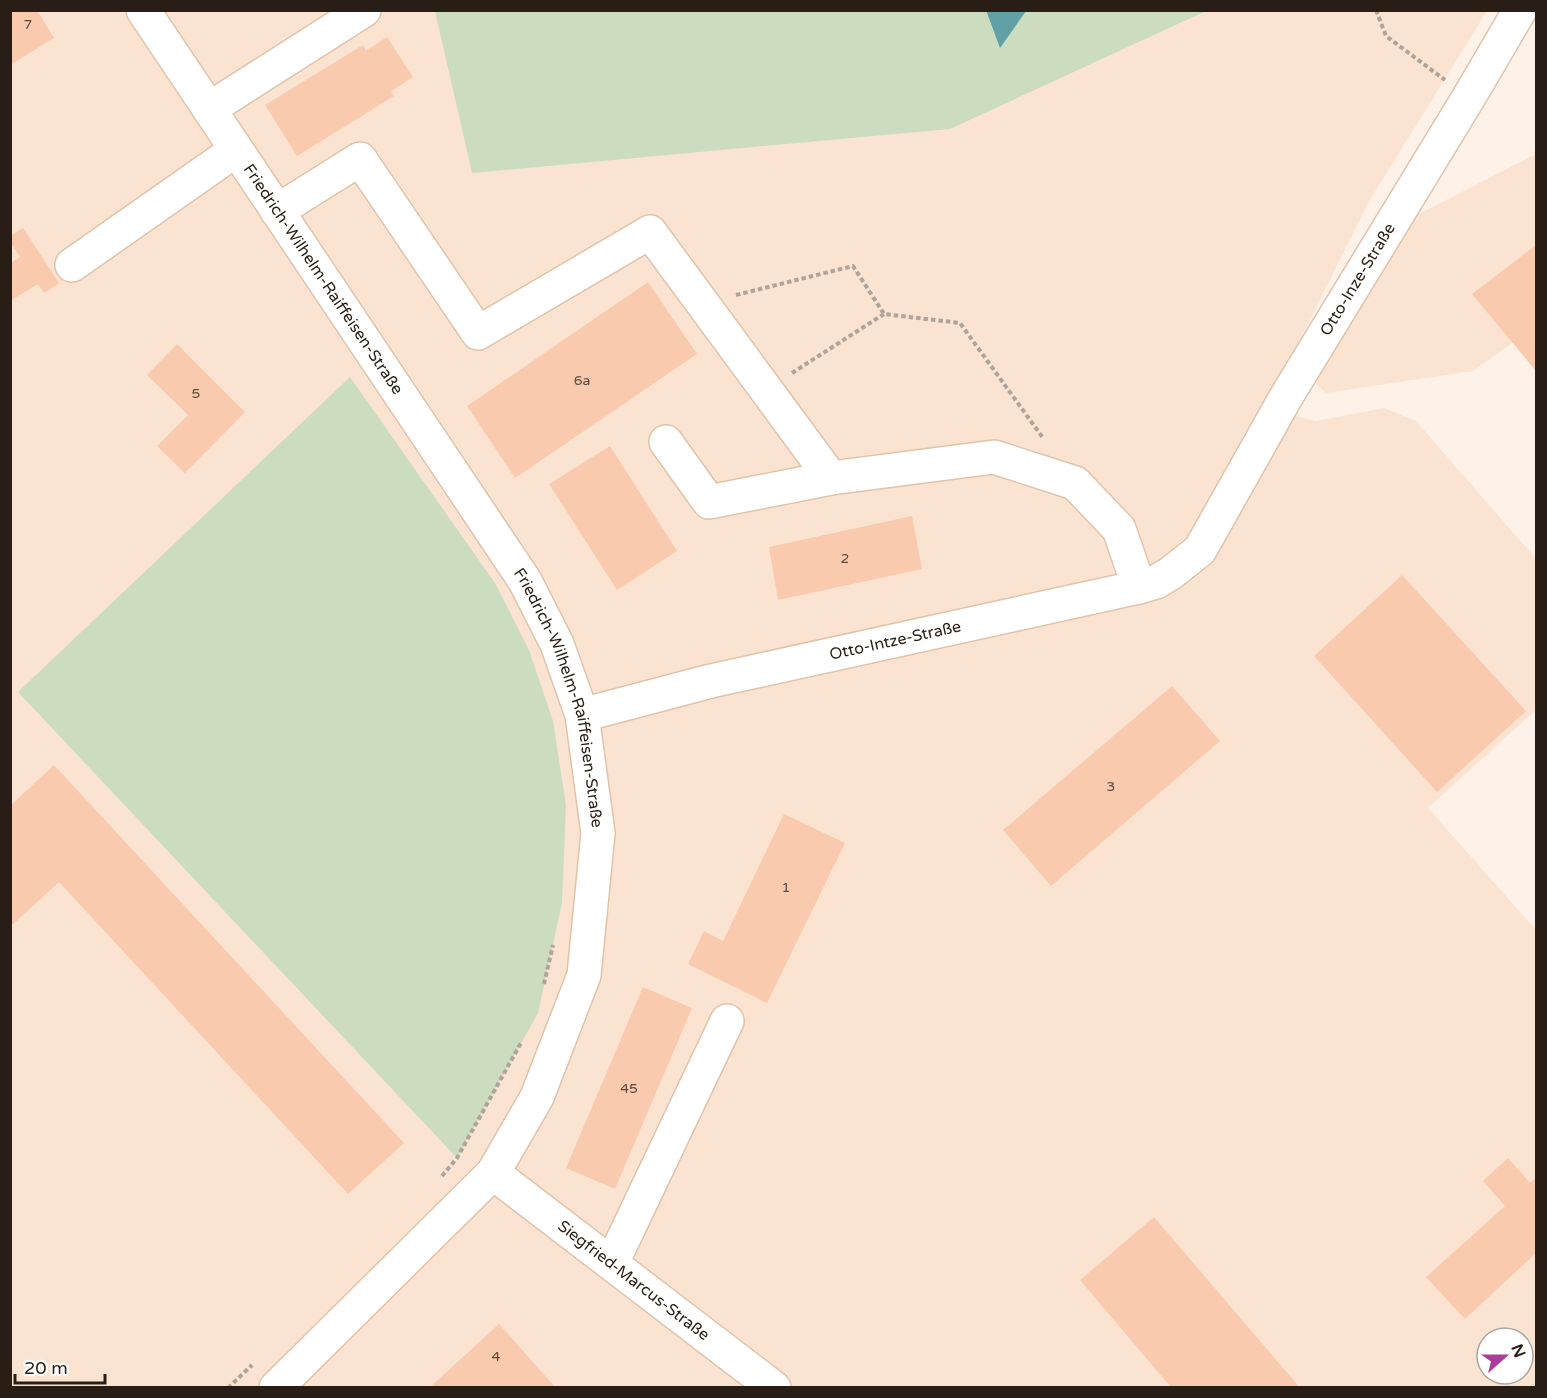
<svg xmlns="http://www.w3.org/2000/svg" width="1547" height="1398" font-family="'Varela Round',sans-serif">
  <rect width="100%" height="100%" fill="#fef1e7"/>
  <path fill="#fae4d1" fill-rule="evenodd" d="M10 11H1487L1368 203 1270 400 1294 416 1316 421 1384 408 1416 421 1536 559V710L1428 808 1536 930V1387H11ZM1487 1338H1523V1374H1487Z
    M1536 154V326L1473 371 1326 393 1313 381 1413 217Z"/>
  <path fill="#cbdcbf" d="M435 11H1206L950 129 472 173Z
    M350 377 495 583 529 650 553 721 566 805 562 903 538 1013 457 1158 18 692Z"/>
  <path fill="#62a0a8" d="M986 10H1026V11L1000 48Z"/>
  <path fill="#f9caae" d="M10 10H37L54 38 10 65Z
    M387 37 413 77 391 91 394 96 297 156 265 105 363 45 366 51Z
    M23 228 59 283 44 293 38 284 10 301V263L20 257 10 242V236Z
    M1536 245V371L1472 294Z
    M648 282 697 354 515 478 467 406Z
    M177 344 245 412 185 473 157 446 188 415 147 375Z
    M610 446 677 551 617 590 549 484Z
    M912 516 922 569 778 600 769 547Z
    M1402 575 1526 711 1437 792 1314 656Z
    M1172 686 1220 741 1051 886 1003 830Z
    M54 765 404 1143 348 1194 59 882 10 927V806Z
    M784 814 845 843 767 1003 688 964 704 931 723 941Z
    M643 987 692 1008 615 1189 566 1168Z
    M1508 1158 1530 1183 1536 1177V1253L1465 1319 1426 1277 1505 1206 1483 1181Z
    M1154 1217 1278 1362 1300 1388H1166L1169 1385 1080 1280Z
    M499 1324 556 1388H429Z"/>
  <g fill="none" stroke-linecap="round" stroke-linejoin="round">
    <defs>
      <g id="minor">
        <path id="s1" d="M143 10 525 581 557 644 582 715 598 833 584 975 537 1097 493 1173 276 1388"/>
        <path d="M209 109 364 10"/>
        <path d="M277 211 360 159 478 333 650 232 831 478"/>
        <path d="M72 265 236 150"/>
        <path d="M666 442 709 502 831 478 994 457 1075 483 1119 529 1139 587"/>
        <path id="s2" d="M582 715 711 681 1139 587 1156 582 1171 573 1200 550 1286 397 1469 97 1520 10"/>
        <path id="s3" d="M493 1173 774 1388"/>
        <path d="M612 1263 727 1021"/>
      </g>
    </defs>
    <use href="#minor" stroke="#e0c3aa" stroke-width="36"/>
    <path stroke="#b0a39a" stroke-width="4" stroke-dasharray="4.5 3" stroke-linecap="butt" d="M1376 10 1386 36 1445 80
      M736 295 853 266 884 314 960 323 1043 438
      M792 373 884 314
      M544 984 553 945
      M442 1176 457 1158 522 1041
      M228 1388 252 1365"/>
    <use href="#minor" stroke="#fff" stroke-width="33"/>
  </g>
  <g text-anchor="middle" dominant-baseline="central" stroke-width="5" stroke-linejoin="round" paint-order="stroke">
    <g font-size="14" fill="#5d493b">
      <text x="28" y="24">7</text>
      <text x="582" y="380">6a</text>
      <text x="196" y="393">5</text>
      <text x="845" y="558">2</text>
      <text x="1111" y="786">3</text>
      <text x="786" y="887">1</text>
      <text x="629" y="1088">45</text>
      <text x="496" y="1356">4</text>
    </g>
    <g font-size="16" fill="#291e15" stroke="#fff">
      <text stroke="none"><textPath href="#s1" startOffset="324">Friedrich-Wilhelm-Raiffeisen-Straße</textPath></text>
      <text stroke="none"><textPath href="#s2" startOffset="957">Otto-Inze-Straße</textPath></text>
      <text stroke="none"><textPath href="#s2" startOffset="322">Otto-Intze-Straße</textPath></text>
      <text stroke="none"><textPath href="#s1" startOffset="810">Friedrich-Wilhelm-Raiffeisen-Straße</textPath></text>
      <text stroke="none"><textPath href="#s3" startOffset="177">Siegfried-Marcus-Straße</textPath></text>
    </g>
  </g>
  <rect width="1547" height="1398" fill="none" stroke="#291e15" stroke-width="24"/>
  <g transform="translate(1505 1356) rotate(69)"><circle r="28" fill="#ffffff" stroke="#a9a5a1" stroke-width="1.5"/>
  <path d="M0-4.5L10 22L0 15L-10 22Z" fill="#ac3d9a"/>
  <text y="-9" font-size="16" font-weight="bold" text-anchor="middle" fill="#291e15">N</text>
  </g>
  <path d="M15 1374v9h90v-9" fill="none" stroke="#291e15" stroke-width="3"/>
  <text x="24" y="1374" font-size="18" fill="#291e15" stroke="#ffffff" stroke-width="4.5" paint-order="stroke">20 m</text>
</svg>
